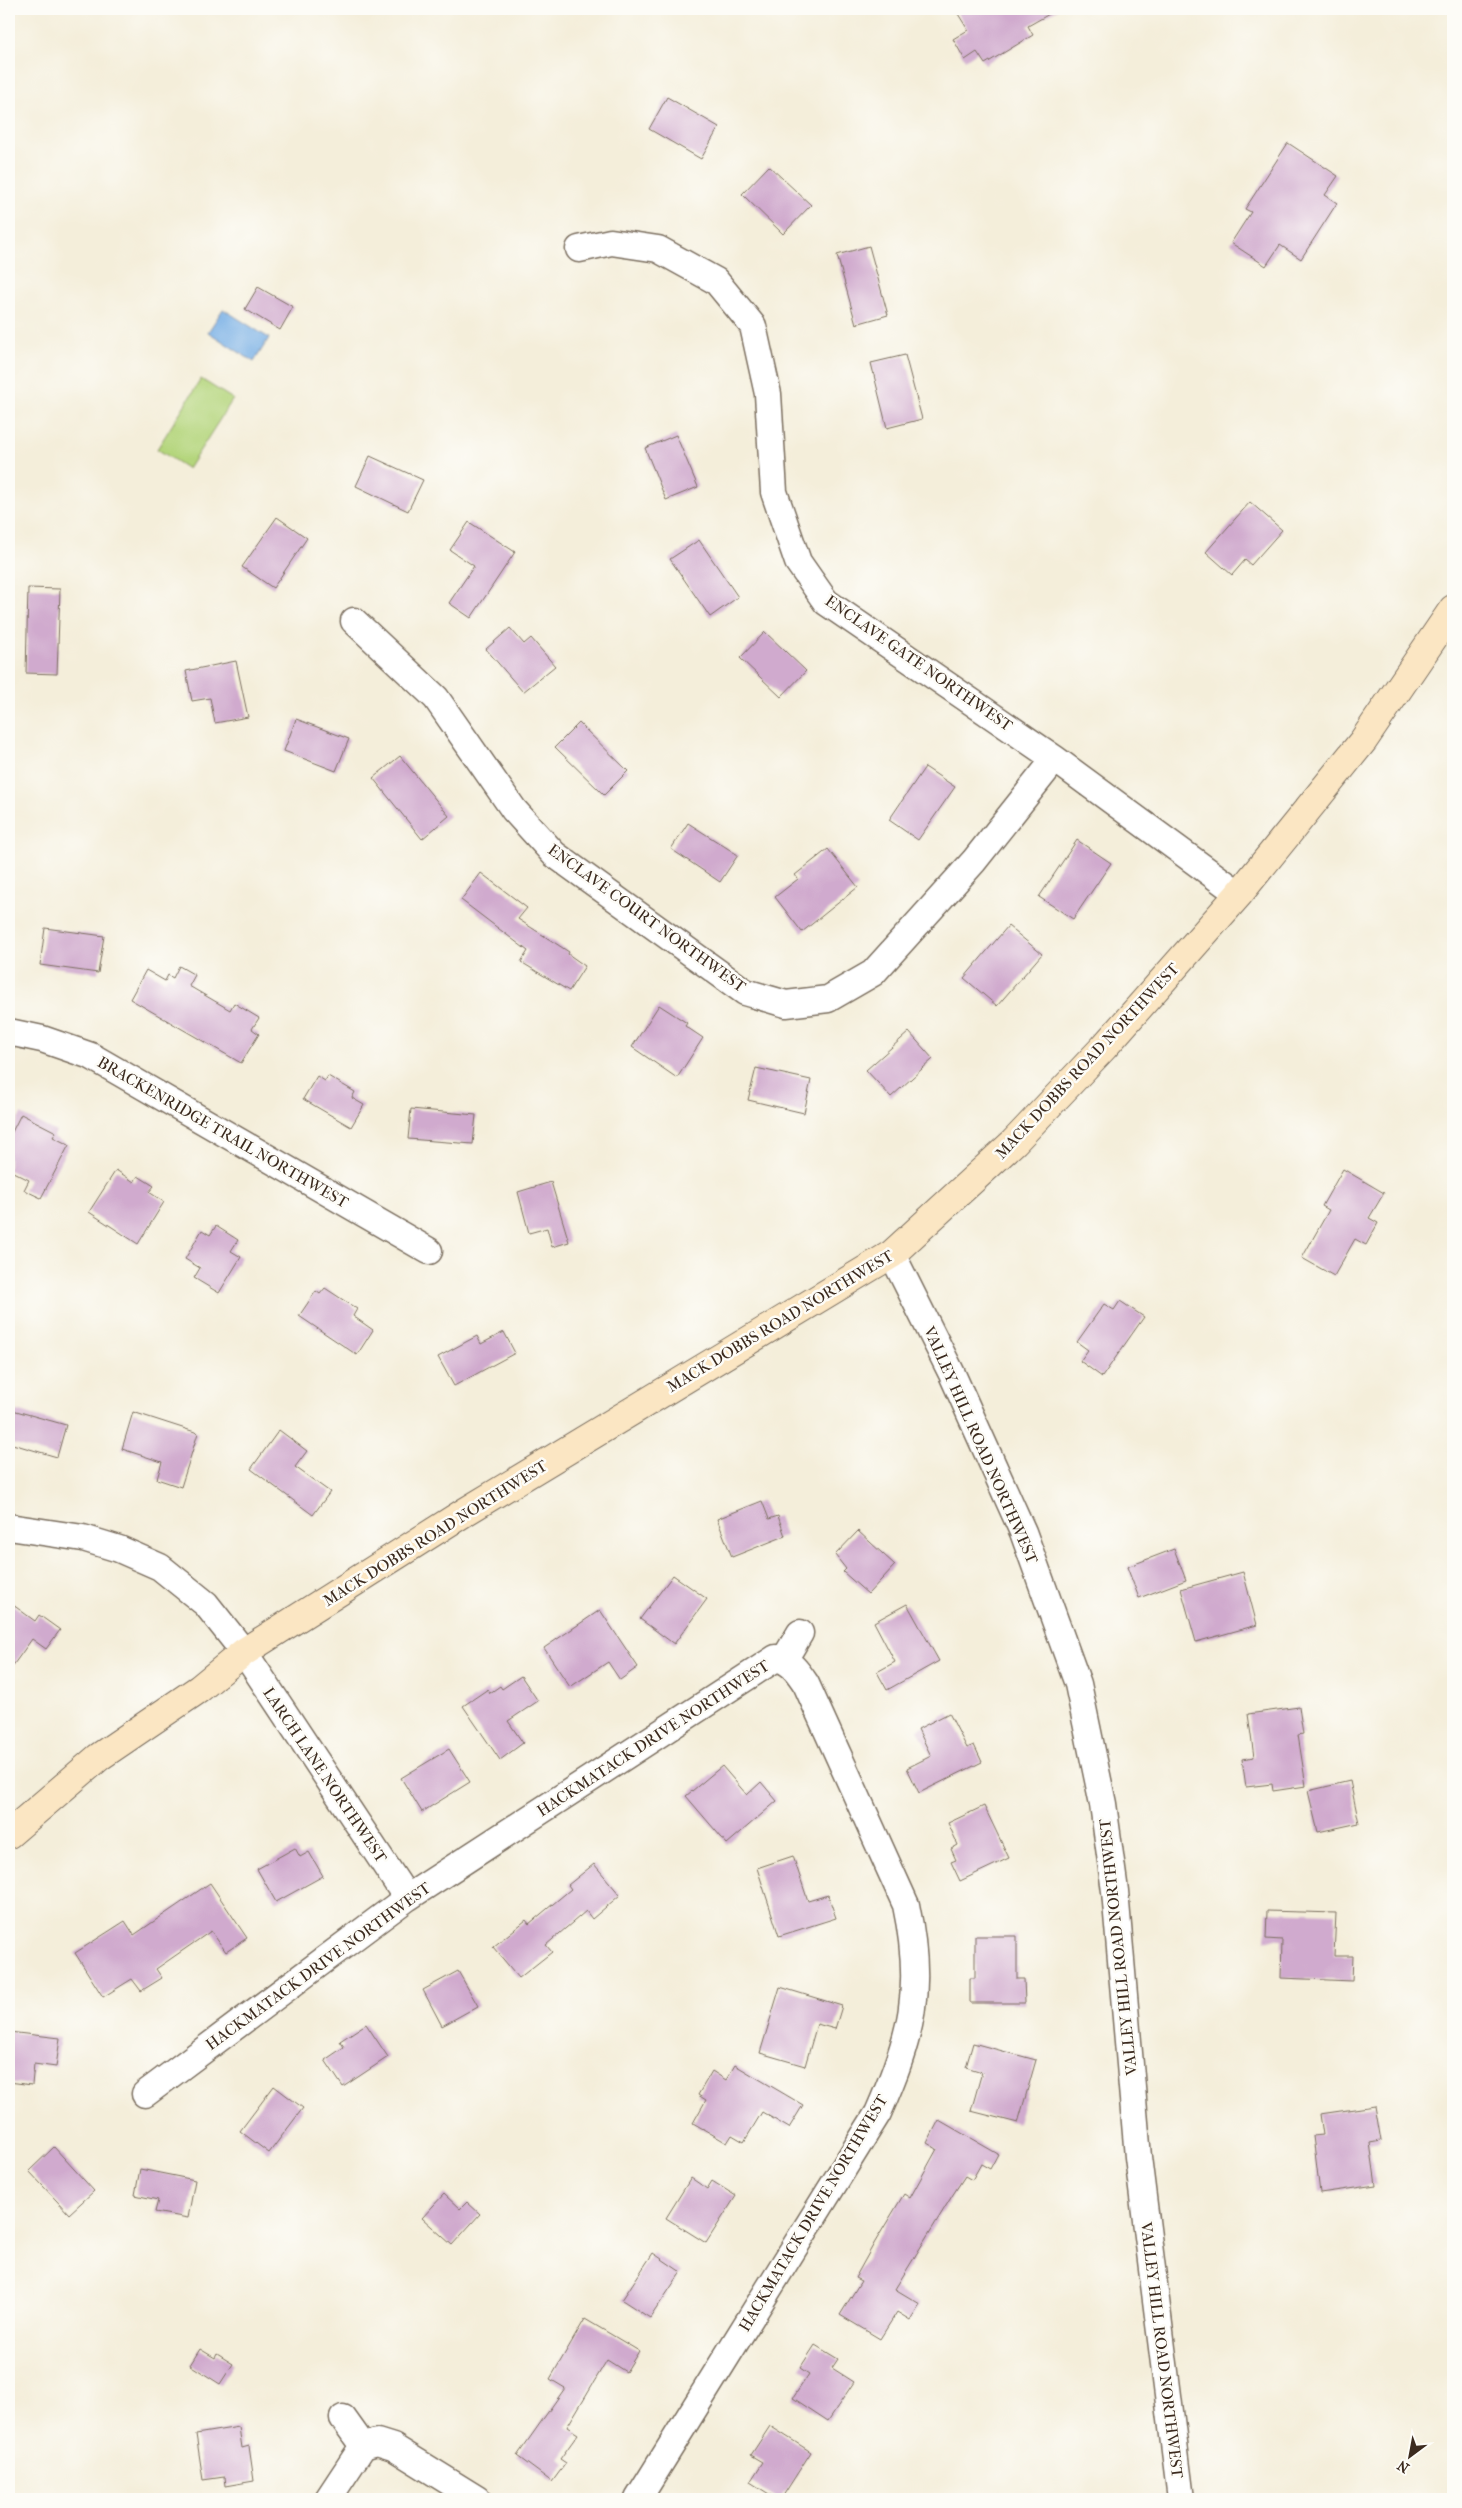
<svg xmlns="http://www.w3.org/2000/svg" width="1462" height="2508" font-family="'IM FELL French Canon',serif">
  <rect width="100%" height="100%" fill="#fdfcf7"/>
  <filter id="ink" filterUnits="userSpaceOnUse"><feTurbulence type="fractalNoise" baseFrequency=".02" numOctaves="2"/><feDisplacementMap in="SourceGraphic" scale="10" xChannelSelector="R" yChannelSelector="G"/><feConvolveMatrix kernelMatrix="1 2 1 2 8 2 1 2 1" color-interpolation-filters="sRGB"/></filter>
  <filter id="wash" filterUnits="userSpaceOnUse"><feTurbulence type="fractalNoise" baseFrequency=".0096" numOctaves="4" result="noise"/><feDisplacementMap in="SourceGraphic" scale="20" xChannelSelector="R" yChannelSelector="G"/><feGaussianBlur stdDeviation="1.12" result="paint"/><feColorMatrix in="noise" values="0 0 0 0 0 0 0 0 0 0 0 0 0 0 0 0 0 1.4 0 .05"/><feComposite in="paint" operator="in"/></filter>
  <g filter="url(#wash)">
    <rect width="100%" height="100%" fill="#f4eeda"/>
    <path fill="#b4d57c" stroke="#78804d" d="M201 379 233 399 188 469 157 449Z"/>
    <path fill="#76aee5" stroke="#586c82" d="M223 309 269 338 254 362 208 332Z"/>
    <g id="blocks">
      <path fill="#d0aace" d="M955 9H1058L1028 26 1033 35 985 64 977 52 965 60 953 39 968 30Z
        M667 97 719 127 701 159 649 129Z
        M1288 143 1338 176 1325 195 1337 203 1301 259 1280 245 1266 266 1231 243 1251 212 1245 209Z
        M769 166 811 205 783 234 742 194Z
        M869 246 888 315 856 324 837 255Z
        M258 287 293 307 280 330 245 309Z
        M905 355 922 419 887 428 871 363Z
        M676 435 698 487 666 500 645 448Z
        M370 456 423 480 408 511 356 486Z
        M1250 502 1282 530 1251 565 1245 560 1232 575 1206 552Z
        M277 517 307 538 273 588 242 567Z
        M469 522 515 552 471 618 449 603 474 566 450 550Z
        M699 540 738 597 710 617 670 559Z
        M28 588 60 589 57 674 26 673Z
        M510 628 524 644 531 638 555 666 523 692 486 649Z
        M765 632 806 671 781 697 740 658Z
        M236 661 248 717 215 723 210 698 192 701 186 671Z
        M296 719 349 739 336 771 284 751Z
        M579 723 628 771 604 795 555 747Z
        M400 756 449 816 422 839 373 778Z
        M925 767 955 787 918 840 889 820Z
        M688 823 738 855 720 882 671 849Z
        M1077 840 1111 863 1073 919 1039 897Z
        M828 849 858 887 802 932 775 897 798 879 795 875Z
        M481 873 527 908 518 919 569 952 568 954 585 966 569 991 521 962 528 951 461 900Z
        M1008 926 1042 954 997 1006 964 978Z
        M45 928 104 936 98 973 40 965Z
        M179 966 195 975 189 986 230 1010 234 1003 259 1018 252 1029 259 1034 241 1063 130 999 146 970 165 981 168 975 173 978Z
        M659 1005 687 1023 685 1026 703 1038 677 1078 632 1047Z
        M909 1032 933 1059 891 1097 866 1070Z
        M756 1068 811 1080 804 1113 748 1100Z
        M317 1076 325 1081 328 1076 355 1092 352 1098 364 1105 351 1127 303 1099Z
        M411 1109 476 1115 473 1144 408 1139Z
        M21 1114 56 1132 53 1137 69 1145 41 1198 24 1190 29 1180 9 1170V1138Z
        M1343 1169 1384 1193 1369 1218 1378 1223 1366 1245 1355 1239 1334 1276 1302 1258 1329 1210 1322 1206Z
        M116 1170 134 1182 138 1176 154 1186 149 1192 164 1202 138 1244 89 1212Z
        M551 1182 569 1242 552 1247 547 1228 529 1233 518 1192Z
        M216 1226 238 1240 231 1251 241 1257 219 1293 194 1278 200 1268 185 1259 202 1230 210 1235Z
        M325 1288 357 1309 353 1316 373 1330 357 1355 299 1316 316 1291 320 1294Z
        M1120 1301 1144 1317 1102 1377 1080 1361 1088 1350 1077 1342 1104 1304 1114 1310Z
        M504 1332 515 1353 454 1386 438 1357 477 1336 481 1344Z
        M9 1409 66 1425 57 1457 9 1443Z
        M133 1412 198 1433 181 1487 157 1479 162 1462 122 1449Z
        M279 1430 307 1451 295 1467 330 1492 313 1515 251 1469Z
        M762 1501 769 1519 778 1516 785 1536 732 1557 717 1519Z
        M858 1531 895 1565 868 1594 843 1572 846 1569 835 1555Z
        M1174 1549 1186 1580 1139 1598 1127 1567Z
        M1243 1572 1257 1625 1196 1642 1181 1589Z
        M673 1575 707 1599 674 1644 640 1619Z
        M9 1602 35 1621 39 1615 60 1630 46 1649 32 1639 9 1671Z
        M907 1604 939 1661 887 1690 877 1672 895 1662 874 1622Z
        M600 1610 638 1667 620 1680 608 1662 570 1687 544 1648Z
        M521 1676 538 1701 508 1721 523 1743 500 1760 463 1706 488 1689 490 1693 500 1686 502 1689Z
        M1299 1707 1303 1734 1298 1735 1306 1786 1273 1791 1272 1784 1246 1787 1242 1759 1254 1757 1248 1714Z
        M949 1713 967 1748 974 1745 982 1762 919 1793 907 1768 931 1756 918 1729Z
        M449 1749 470 1782 422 1812 401 1778Z
        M722 1766 747 1795 761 1782 777 1801 727 1844 686 1796Z
        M1350 1781 1359 1823 1318 1832 1308 1791Z
        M984 1806 1009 1858 960 1881 951 1862 956 1860 951 1849 958 1845 948 1823Z
        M295 1848 300 1857 309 1852 323 1876 276 1902 257 1869Z
        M793 1856 808 1901 828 1895 836 1918 779 1936 757 1868Z
        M594 1864 620 1895 592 1919 586 1911 546 1945 552 1952 519 1978 493 1947 526 1920 529 1924 571 1889 568 1885Z
        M210 1883 247 1938 226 1952 211 1931 156 1969 162 1978 141 1991 132 1979 103 1997 75 1953 125 1921 134 1935Z
        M1267 1911 1336 1913 1334 1956H1353L1352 1981 1281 1978 1282 1940 1266 1939Z
        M975 1936H1017V1979H1024L1025 2003H970V1978H975Z
        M458 1971 478 2006 442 2026 423 1990Z
        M780 1987 842 2006 835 2029 817 2024 805 2066 760 2053Z
        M366 2024 388 2057 343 2087 325 2060 344 2047 340 2041Z
        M9 2032 60 2038 56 2067 34 2064 32 2085 9 2082Z
        M973 2043 1036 2060 1018 2123 971 2111 982 2072 966 2067Z
        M735 2065 803 2105 789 2128 762 2112 744 2142 732 2135 727 2143 693 2123 706 2100 698 2095 712 2071 726 2080Z
        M274 2086 303 2108 269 2153 240 2131Z
        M1375 2106 1381 2141 1370 2143 1376 2185 1320 2193 1313 2136 1323 2135 1320 2114Z
        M939 2120 998 2154 990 2169 981 2164 972 2180 965 2176 952 2196 895 2289 920 2304 910 2320 897 2312 880 2339 840 2315 861 2281 855 2278 875 2242 904 2194 910 2198 937 2149 927 2143Z
        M54 2147 94 2191 69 2214 29 2171Z
        M140 2169 195 2180 188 2218 155 2212 158 2200 135 2195Z
        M691 2178 707 2189 712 2181 736 2196 706 2243 666 2218Z
        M444 2194 460 2209 467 2202 480 2214 452 2245 422 2218Z
        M653 2253 681 2272 650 2318 622 2300Z
        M585 2319 639 2351 626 2372 607 2360 567 2427 578 2434 560 2459 566 2463 552 2482 517 2456 565 2388 550 2379Z
        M815 2345 838 2359 832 2368 854 2382 828 2421 793 2398 809 2374 800 2368Z
        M200 2349 215 2358 217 2354 233 2364 220 2384 190 2365Z
        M770 2426 811 2452 781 2499H777L750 2482 763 2462 751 2455Z
        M239 2427 242 2448 249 2446 254 2481 225 2486 224 2477 203 2480 196 2434Z"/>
    </g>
  </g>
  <g filter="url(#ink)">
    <use href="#blocks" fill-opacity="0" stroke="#7c6f60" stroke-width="1"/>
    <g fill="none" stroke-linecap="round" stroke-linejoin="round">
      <defs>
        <path id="street" d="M579 249 611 242 658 249 716 281 753 326 768 394 774 492 798 562 826 602 1055 759 1239 894
          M354 621 436 698 514 810 554 854 745 992 786 1004 828 999 873 973 974 861 1055 759
          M9 1032 42 1039 91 1056 429 1251
          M892 1254 952 1374 1023 1532 1078 1684 1103 1804 1115 1891 1138 2157 1181 2499
          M9 1527 83 1538 119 1549 160 1567 206 1604 244 1652 407 1898
          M784 1660 800 1633
          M145 2094 407 1898 776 1658C791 1661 798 1672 806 1684L906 1905C924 1989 912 2036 878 2113L638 2499
          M343 2418 363 2446
          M328 2499 363 2446 377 2442 393 2447 477 2499"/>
        <path id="secondary" d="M9 1834 99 1757 199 1689 244 1652 465 1512 892 1254 1014 1142 1104 1047 1239 894 1363 741 1453 609"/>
      </defs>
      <use href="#street" stroke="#7c6f60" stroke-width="29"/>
      <use href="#secondary" stroke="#7c6f60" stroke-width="30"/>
      <use href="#street" stroke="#fff" stroke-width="26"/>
      <use href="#secondary" stroke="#fbe6c3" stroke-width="28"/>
    </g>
  </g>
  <g text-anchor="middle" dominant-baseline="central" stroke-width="5" stroke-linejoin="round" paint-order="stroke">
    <g font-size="16" fill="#3b2a1e" stroke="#fdfcf7">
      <text transform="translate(919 663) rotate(35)">ENCLAVE GATE NORTHWEST</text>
      <text transform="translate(647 918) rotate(36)">ENCLAVE COURT NORTHWEST</text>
      <text transform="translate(1087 1061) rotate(-47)">MACK DOBBS ROAD NORTHWEST</text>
      <text transform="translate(223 1132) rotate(30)">BRACKENRIDGE TRAIL NORTHWEST</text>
      <text transform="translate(780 1321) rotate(-31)">MACK DOBBS ROAD NORTHWEST</text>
      <text transform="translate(981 1445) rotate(66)">VALLEY HILL ROAD NORTHWEST</text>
      <text transform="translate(435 1533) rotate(-32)">MACK DOBBS ROAD NORTHWEST</text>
      <text transform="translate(653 1738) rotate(-33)">HACKMATACK DRIVE NORTHWEST</text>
      <text transform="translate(325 1775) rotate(56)">LARCH LANE NORTHWEST</text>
      <text transform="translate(1118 1947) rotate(-96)">VALLEY HILL ROAD NORTHWEST</text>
      <text transform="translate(318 1966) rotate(-36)">HACKMATACK DRIVE NORTHWEST</text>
      <text transform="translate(813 2213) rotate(-59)">HACKMATACK DRIVE NORTHWEST</text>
      <text transform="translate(1162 2350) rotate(83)">VALLEY HILL ROAD NORTHWEST</text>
    </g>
  </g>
  <rect width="1462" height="2508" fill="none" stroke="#fdfcf7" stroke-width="30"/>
  <g transform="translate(1410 2456) rotate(212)" stroke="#fdfcf7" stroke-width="4" paint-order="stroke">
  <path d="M0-4L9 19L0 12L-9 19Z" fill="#3b2a1e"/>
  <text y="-8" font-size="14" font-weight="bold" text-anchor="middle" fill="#3b2a1e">N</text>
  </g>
</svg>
